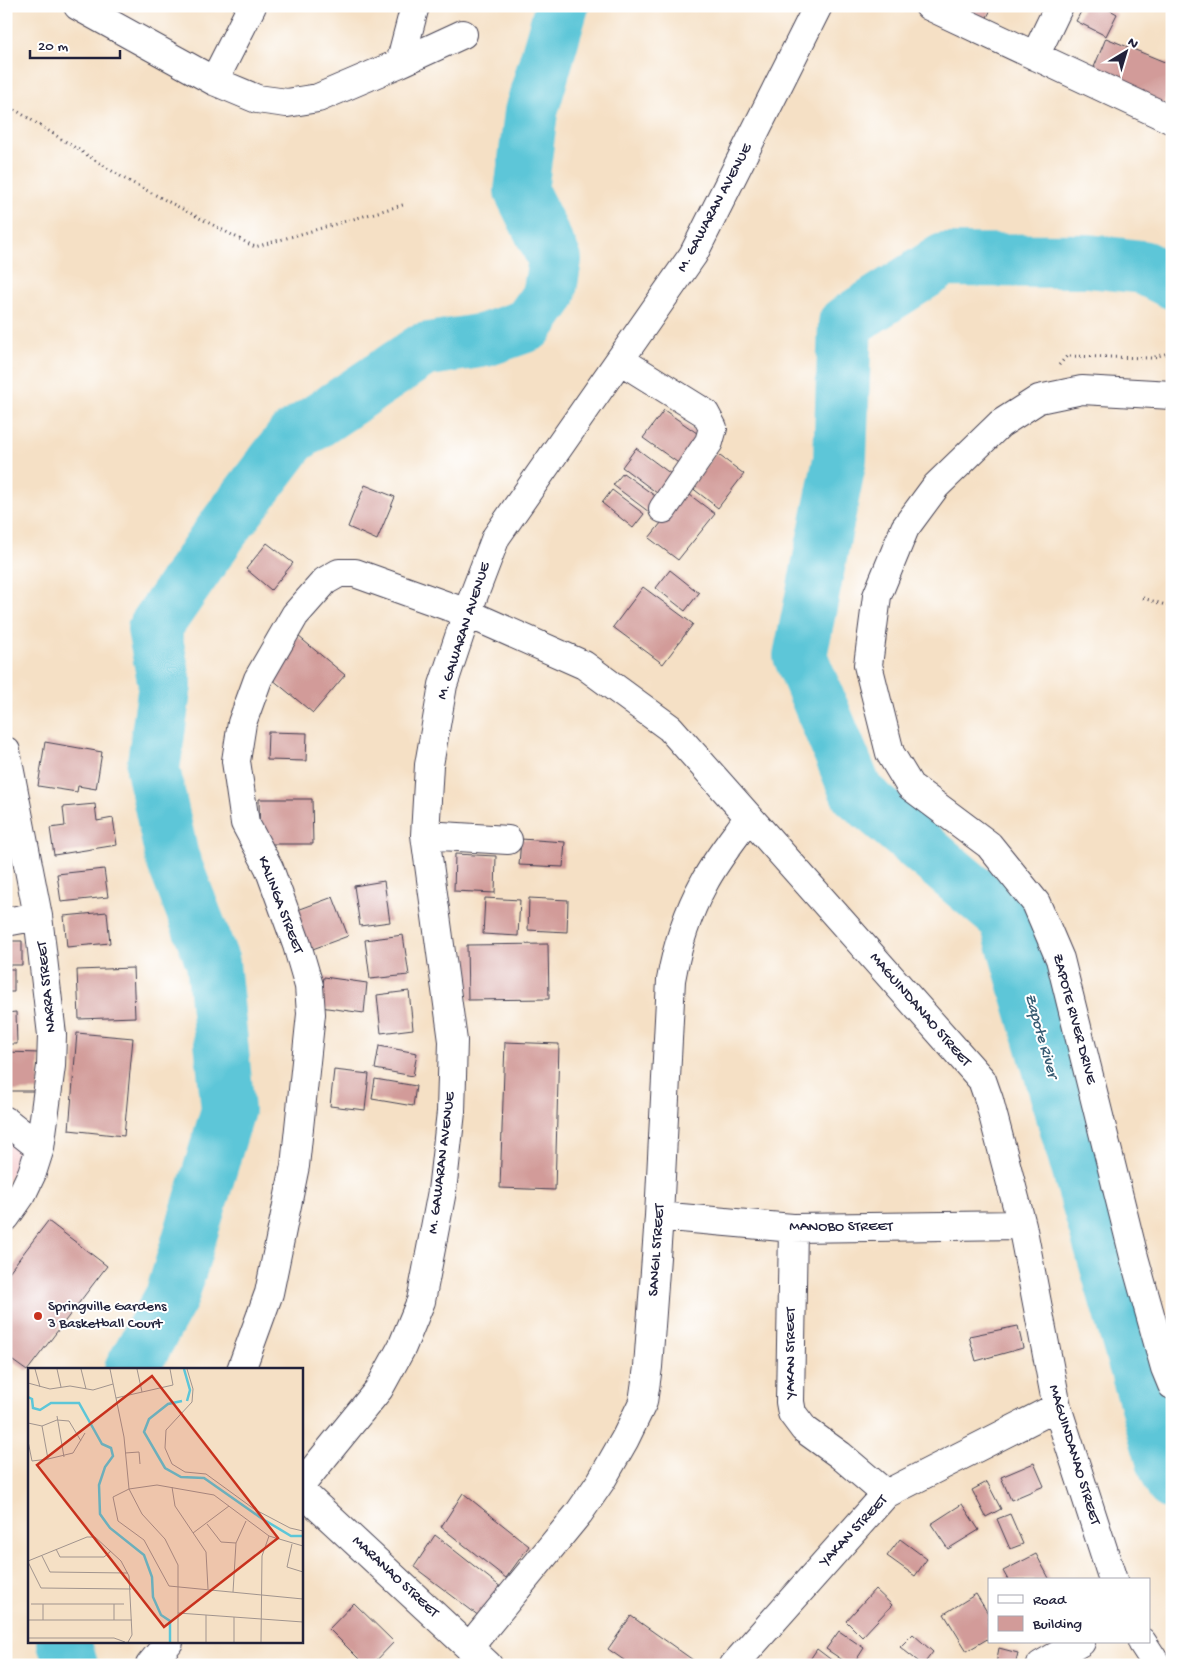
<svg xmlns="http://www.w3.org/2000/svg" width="1178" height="1671" font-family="'Gochi Hand',sans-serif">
  <rect width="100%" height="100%" fill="#fff"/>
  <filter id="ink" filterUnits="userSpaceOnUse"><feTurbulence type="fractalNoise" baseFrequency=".02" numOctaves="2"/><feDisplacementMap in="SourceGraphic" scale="10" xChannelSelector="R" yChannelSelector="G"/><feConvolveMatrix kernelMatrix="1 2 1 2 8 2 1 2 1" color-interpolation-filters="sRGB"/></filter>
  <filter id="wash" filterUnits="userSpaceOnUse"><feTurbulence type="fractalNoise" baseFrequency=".0096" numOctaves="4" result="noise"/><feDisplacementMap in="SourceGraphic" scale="20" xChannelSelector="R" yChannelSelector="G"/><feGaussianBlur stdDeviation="1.12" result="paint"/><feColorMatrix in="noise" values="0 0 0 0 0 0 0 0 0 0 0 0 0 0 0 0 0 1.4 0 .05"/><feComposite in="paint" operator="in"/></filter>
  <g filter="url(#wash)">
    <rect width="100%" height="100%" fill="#f5e0c5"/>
    <path fill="#f7cfd0" d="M6 1136 23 1150 20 1161 6 1183Z"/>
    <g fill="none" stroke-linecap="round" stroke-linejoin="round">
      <path stroke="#5dc6d8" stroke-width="54" d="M1172 282 1142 267 1088 261 944 260 845 323 840 459 800 656 857 793 1006 919 1163 1461 1172 1483
        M131 1370 172 1296 228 1110 213 963 172 857 153 769 165 685 154 629 223 529 292 438 423 350 485 340 528 325 549 295 555 260 521 191 531 112 562 6
        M64 1642 71 1665"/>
    </g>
    <g id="blocks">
      <path fill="#d29b99" d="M962 6H993L986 19Z
        M1084 6H1103L1117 14 1106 36 1076 21Z
        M1106 38 1172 65V84L1162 107 1090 77Z
        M664 410 704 438 684 467 643 438Z
        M636 448 675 477 661 496 622 467Z
        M716 453 744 474 718 508 691 487Z
        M623 473 658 498 649 512 613 485Z
        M365 485 395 497 377 540 348 527Z
        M612 490 644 514 633 528 602 503Z
        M686 492 715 514 678 560 649 538Z
        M267 543 293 563 271 590 246 569Z
        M670 570 699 593 685 611 656 588Z
        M643 587 693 624 663 664 613 627Z
        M298 636 345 675 313 713 266 674Z
        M268 732 307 733 306 761 267 760Z
        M45 742 102 752 96 789 78 786 77 792 38 786Z
        M259 799H312L313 844H260Z
        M95 804 97 821 113 818 117 845 54 855 50 828 65 826 63 807Z
        M521 839 565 842 563 867 519 865Z
        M455 854 496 856 495 893 454 891Z
        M104 869 108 897 61 902 57 874Z
        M384 881 390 922 360 926 354 886Z
        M333 897 348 936 310 950 295 911Z
        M485 898 520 900 518 936 483 934Z
        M529 898 568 900 567 932 528 930Z
        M107 912 110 943 67 947 64 916Z
        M403 935 409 975 370 979 365 940Z
        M6 941H22V965H6Z
        M548 944 549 999 468 1000 467 945Z
        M133 968 135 1017 79 1019 77 970Z
        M6 969H14V992H6Z
        M324 977 367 983 364 1013 320 1007Z
        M409 991 413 1029 381 1033 377 995Z
        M16 1012 17 1044H6V1013Z
        M77 1033 133 1038 124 1136 69 1130Z
        M505 1042 559 1044 555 1190 500 1188Z
        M379 1046 417 1053 413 1076 375 1069Z
        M6 1052 39 1053V1091H6Z
        M334 1070 369 1074 365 1110 330 1106Z
        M375 1079 416 1086 413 1106 372 1099Z
        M48 1221 107 1266 27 1371 6 1356V1276Z
        M1018 1326 1023 1348 976 1361 969 1336Z
        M1034 1463 1044 1486 1011 1500 1001 1477Z
        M987 1482 1001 1509 986 1517 972 1490Z
        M463 1493 529 1546 506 1578 441 1527Z
        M962 1504 979 1530 948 1549 931 1524Z
        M1010 1514 1023 1544 1010 1549 997 1519Z
        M435 1535 502 1588 479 1616 414 1567Z
        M900 1539 927 1559 915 1576 887 1556Z
        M1036 1554 1050 1580H1008L1003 1571Z
        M875 1589 892 1605 862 1637 846 1621Z
        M976 1594 989 1615V1638L967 1651 944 1614Z
        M354 1603 394 1642 372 1665H365L329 1629Z
        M631 1616 700 1665H631L608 1649Z
        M839 1631 864 1648 853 1665H850L826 1649Z
        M913 1634 933 1652 923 1665 900 1647Z
        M999 1648 1018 1653 1015 1665 996 1664Z
        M817 1649 838 1665H814L809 1661Z"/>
    </g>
  </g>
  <g filter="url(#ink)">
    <use href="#blocks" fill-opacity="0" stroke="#423e50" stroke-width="1"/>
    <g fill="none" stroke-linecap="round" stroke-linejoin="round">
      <defs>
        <path id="minor" d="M78 6 214 81 257 99 287 103 318 98 400 63 463 34
          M929 6 1172 120
          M1035 56 1059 6
          M400 63 415 6
          M214 81 252 6
          M620 360 705 413 713 428 709 442 663 509
          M1172 395 1082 390 1039 399 1000 424 936 486 905 528 877 596 868 665 890 753 910 786 989 845 1036 903 1060 959 1134 1257 1165 1368 1172 1385
          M6 751 38 916 52 1035 51 1066 40 1148 32 1173 22 1194 6 1217
          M425 835 508 840
          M6 922 38 916
          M6 1121 40 1148
          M659 1216 793 1228 1022 1225
          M793 1228 790 1402 792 1413 804 1429 840 1455 886 1494
          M241 1370 269 1293 295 1166 311 1014 309 986 297 945 269 868 245 823 236 761 242 723 258 679 295 615 325 581 339 573H355L467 613 584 665 670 728 749 817 982 1080 989 1100 1022 1225 1057 1407 1113 1580
          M301 1485 379 1389 402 1347 421 1301 442 1191 451 1112 453 1041 425 835 429 765 443 685 467 613 496 537 693 255 818 6
          M301 1491 488 1665
          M1142 1642 1157 1665
          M470 1646 579 1513 601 1481 625 1439 643 1402 648 1367 659 1216 671 980C677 946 687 914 704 883 716 860 734 838 749 817
          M150 1665 169 1642
          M734 1665 886 1494 1057 1407
          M1041 1665 1081 1642"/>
      </defs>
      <use href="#minor" stroke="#423e50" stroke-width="30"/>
      <path stroke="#423e50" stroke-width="3" stroke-dasharray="1 4" stroke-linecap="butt" d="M6 104 125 179 255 247 406 204
        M1059 365 1067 356 1151 358 1172 352
        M1143 598 1172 607"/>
      <use href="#minor" stroke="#fff" stroke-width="28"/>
    </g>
  </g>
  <circle fill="#c8321e" stroke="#fff" stroke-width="2" cx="38" cy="1316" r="5"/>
  <g text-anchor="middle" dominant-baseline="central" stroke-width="4" stroke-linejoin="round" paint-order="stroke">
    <g font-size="15" fill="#22223b" stroke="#fff">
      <text transform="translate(715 208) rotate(-62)">M. GAWARAN AVENUE</text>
      <text transform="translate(464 631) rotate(-72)">M. GAWARAN AVENUE</text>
      <text transform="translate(280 905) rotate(69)">KALINGA STREET</text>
      <text transform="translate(47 987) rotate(-96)">NARRA STREET</text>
      <text transform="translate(920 1010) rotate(49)">MAGUINDANAO STREET</text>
      <text transform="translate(1074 1019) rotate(75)">ZAPOTE RIVER DRIVE</text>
      <text transform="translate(442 1163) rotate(-83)">M. GAWARAN AVENUE</text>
      <text x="841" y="1227">MANOBO STREET</text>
      <text transform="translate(657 1250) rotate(-86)">SANGIL STREET</text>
      <text transform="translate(791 1353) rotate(-90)">YAKAN STREET</text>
      <text transform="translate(1074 1455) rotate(73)">MAGUINDANAO STREET</text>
      <text transform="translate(854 1531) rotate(-47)">YAKAN STREET</text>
      <text transform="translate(395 1577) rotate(43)">MARANAO STREET</text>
    </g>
    <g font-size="15" fill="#22223b" stroke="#fff" text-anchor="start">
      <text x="48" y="1307">Springville Gardens<tspan x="48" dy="17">3 Basketball Court</tspan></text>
    </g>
    <g font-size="16" font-style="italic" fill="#375b72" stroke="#fff">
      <text transform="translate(1040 1036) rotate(74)">Zapote River</text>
    </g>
  </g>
  <g transform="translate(28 1368)">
    <rect width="275" height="275" fill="#f5e0c5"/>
    <path fill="none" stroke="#5dc6d8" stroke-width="2.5" d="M156 1 162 22 159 33M0 29 4 31 5 40 12 42 23 35H51L74 76 83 80 85 88 77 99 71 117 72 146 82 160 116 187 124 209 125 229 133 247 142 253V274M154 33 140 36 121 51 116 64 137 100 153 109 176 110 233 150 263 168H275"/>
    <path fill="none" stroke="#a1948e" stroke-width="1" d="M7 1 12 19M29 1 33 19M53 1 58 21M82 1 96 69 101 121 114 146 137 171 150 197V274M109 1 114 24M159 1 165 21 164 34 138 62 137 80 144 96 157 104 178 106 226 141 262 160 275 163M0 15 22 21 42 18 65 22 85 16M88 30 145 17 142 1M29 48 36 89M0 55 14 58 29 52 41 53 53 73M14 58 20 91M0 73 4 93 20 91 45 85 57 65M97 85 111 84 112 96M144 119 147 138 178 184 180 221M179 156 193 174 208 175M165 165 201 138M264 176 259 199 275 204M275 178 241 168 186 127 129 117 101 121 85 129 90 153 116 172 141 218 275 231M28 181 32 189H76L83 183M14 188 22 204 100 205M0 193 59 169H67L93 193 101 208 104 267 100 274M0 194 13 220 103 221M205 224 208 175 218 153M3 236H96M15 236V252M150 245 275 254M178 247V274M0 252H104M86 252V236M0 270H86L97 274M206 274V249M233 274 234 188 241 168"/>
    <path fill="#c8321e" fill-opacity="0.15" stroke="#c8321e" stroke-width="2.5" d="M124 8 250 170 136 259 9 97Z"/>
    <rect width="275" height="275" fill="none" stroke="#22223b" stroke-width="2.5"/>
  </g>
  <rect width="1178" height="1671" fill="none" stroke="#fff" stroke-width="25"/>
  <rect x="988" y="1578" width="162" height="65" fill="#ffffff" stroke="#a7a7b1"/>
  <rect x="998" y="1595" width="25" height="8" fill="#ffffff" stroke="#a7a7b1"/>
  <text x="1033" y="1604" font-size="15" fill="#22223b">Road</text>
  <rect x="998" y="1616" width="25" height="15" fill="#d29b99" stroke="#a7a7b1"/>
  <text x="1033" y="1628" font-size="15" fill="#22223b">Building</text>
  <g transform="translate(1126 52) rotate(38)" stroke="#ffffff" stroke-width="4" paint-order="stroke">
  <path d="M0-4L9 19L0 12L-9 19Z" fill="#22223b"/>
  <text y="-8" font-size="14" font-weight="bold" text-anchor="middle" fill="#22223b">N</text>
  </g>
  <path d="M30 50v8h90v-8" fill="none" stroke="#22223b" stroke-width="2.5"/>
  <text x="38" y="50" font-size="15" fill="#22223b" stroke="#ffffff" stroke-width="4" paint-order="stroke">20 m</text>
</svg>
